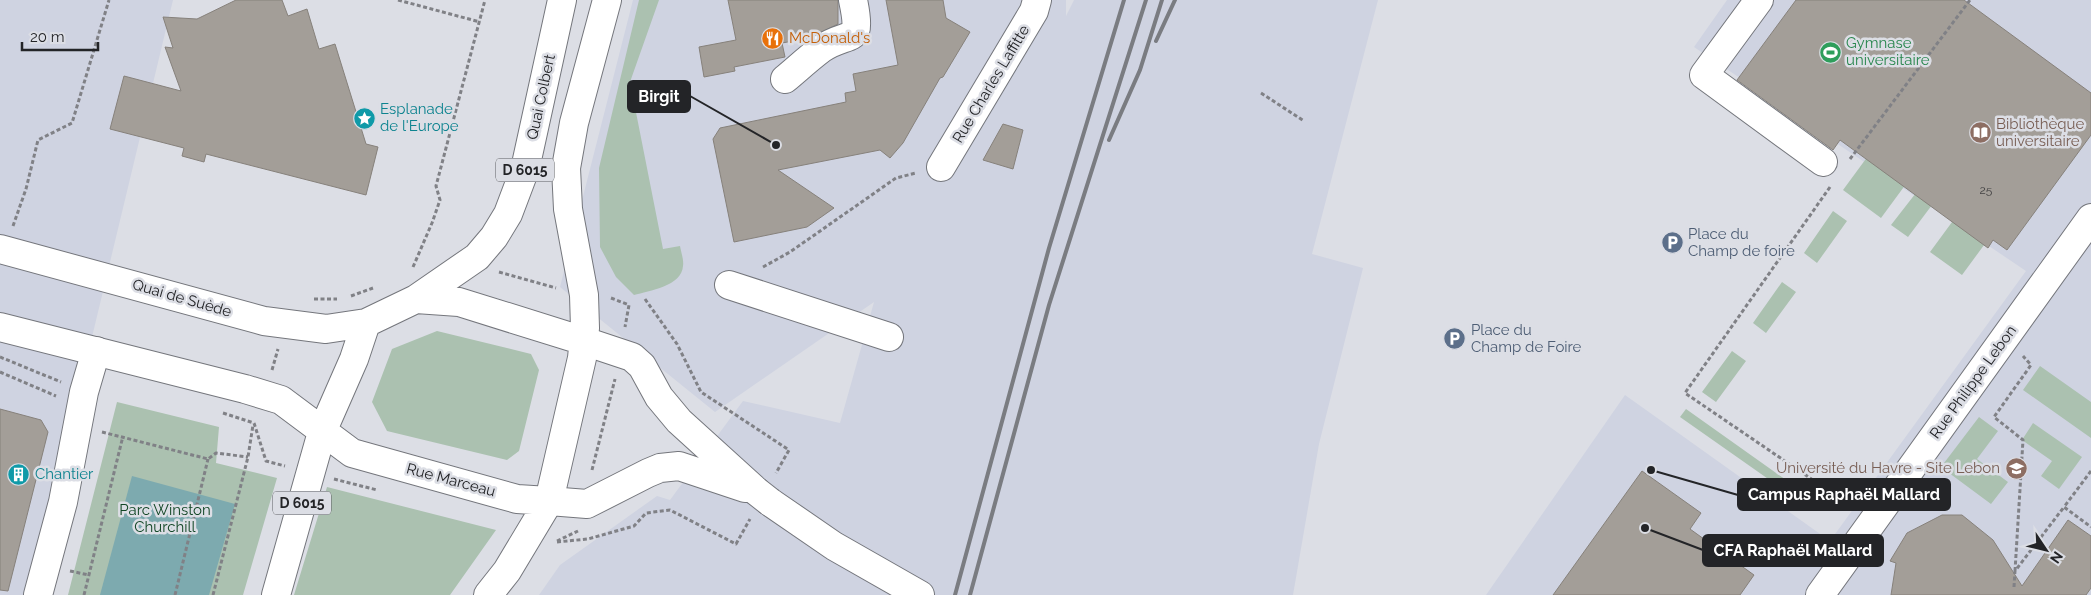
<svg xmlns="http://www.w3.org/2000/svg" width="2091" height="595" font-family="Raleway,sans-serif">
  <rect width="100%" height="100%" fill="#dcdee5"/>
  <path fill="#cfd3e1" d="M0 0H173L30 595H0Z
    M633 0H1066V16L1074 0H1378L1312 254 1363 268 1319 444 1293 595H539L560 565 657 496 670 500 743 401 840 423 874 302 715 412 560 287Z
    M1727 0H2091V595H1486L1625 395 1830 541 2026 271 1694 47Z"/>
  <path fill="#abc1b0" d="M639 0H659L630 82 663 249 680 246C681 252 684 260 683 266 682 286 649 291 634 295L616 277 600 247 599 168Z
    M1868 156 1906 184 1881 218 1843 190Z
    M1919 189 1935 201 1908 237 1891 225Z
    M1833 211 1847 221 1817 263 1804 253Z
    M1955 218 1987 241 1962 275 1930 252Z
    M1782 282 1796 292 1766 333 1753 323Z
    M437 331 531 354 539 370 519 451 507 460 387 431 372 402 392 349Z
    M1732 351 1746 361 1716 402 1702 392Z
    M2040 366 2091 402V438L2023 390Z
    M117 402 219 427 216 463 277 478 243 595H68Z
    M1686 409 1803 492 1798 500 1680 417Z
    M1979 417 1998 431 1977 459 2008 482 1991 504 1941 467Z
    M2033 423 2082 457 2059 489 2041 476 2052 461 2022 440Z
    M327 487 496 530 450 595H294Z"/>
  <path fill="#7daaaf" d="M132 476 235 504 209 595H100Z"/>
  <path fill="#a39e98" stroke="#86817b" d="M236 0H282L288 16 307 9 319 49 335 44 366 144 378 147 366 195 206 154 204 162 182 156 184 148 110 129 124 76 181 91 165 47 173 48 163 17 197 19Z
    M728 0H838V24L810 38 782 43 785 57 734 67 735 71 704 77 699 47 736 40Z
    M886 0H943L946 18 970 32 943 77 940 78 903 143 890 158 880 150 778 170 834 208 807 227 734 242 713 139 720 128 846 102 845 93 856 91 853 74 898 65Z
    M1796 0H1964L2091 93V135L2007 250 1993 240 1988 248 1840 140 1833 150 1737 80Z
    M1003 124 1023 130 1013 169 983 160Z
    M0 409 41 420 48 432 8 591 0 590Z
    M1642 471 1701 513 1690 529 1754 575 1740 595H1553Z
    M1942 515H1962L1993 540 2022 586 2068 520 2091 536V588L2086 595H1891L1896 563 1890 561 1907 533Z"/>
  <g fill="none" stroke-linecap="round" stroke-linejoin="round">
    <defs>
      <path id="minor" d="M1759 0 1704 75 1823 162
        M785 79C797 69 809 58 821 49 850 29 863 48 853 0
        M941 167 1034 11 1037 0
        M729 285 889 337
        M584 341 632 357 642 366 659 397 679 421 756 491
        M549 501 587 504 648 473 660 468 679 466 745 488
        M770 502 834 546 920 595
        M38 595 63 502 84 392 96 351
        M1820 595 2091 218"/>
      <path id="major" d="M0 249 264 321 326 329 366 323 416 299 477 257 494 237 508 214 525 169 562 0
        M416 299 459 302 584 341
        M0 327 245 389 281 400 352 453 517 499 549 501
        M276 595 322 432 354 359 366 323
        M488 595 507 571 549 501 582 358 585 328 584 295 568 209 566 168 574 123 607 0"/>
    </defs>
    <use href="#minor" stroke="#74767c" stroke-width="30"/>
    <use href="#major" stroke="#74767c" stroke-width="30"/>
    <path stroke="#808186" stroke-width="3" stroke-dasharray="4 2.5" stroke-linecap="butt" d="M398 0 480 22
      M1261 93 1304 121
      M1850 159 1970 0
      M1830 187 1685 393 1851 506
      M13 226 26 189 38 140 72 123 109 0
      M413 267 432 223 440 200 436 186 485 0
      M763 267 790 252 896 178 916 173
      M499 272 556 288
      M351 296 373 288
      M611 298 629 305 625 327
      M314 299H337
      M645 299 677 344 701 392 789 450 776 473
      M0 357 61 382
      M272 370 278 349
      M0 372 56 396
      M223 413 254 423
      M254 423 266 461 285 466
      M102 432 208 459 216 453 248 457
      M592 470 615 379
      M2091 471 2064 507 2091 527
      M334 479 377 490
      M557 541 578 531
      M557 542 588 539 634 526 646 513 670 510 736 544 750 519
      M70 571 89 575
      M2015 571 2023 440 1994 417 2031 365 2023 356
      M2014 587 2015 571 2064 507
      M84 595 123 436
      M175 595 208 459
      M213 595 248 457 253 425"/>
    <use href="#minor" stroke="#fff" stroke-width="28"/>
    <use href="#major" stroke="#fff" stroke-width="28"/>
    <path stroke="#7a7c81" stroke-width="4" d="M1156 41 1175 0
      M1109 140 1140 70 1162 0
      M955 595 1049 248 1124 0
      M970 595 1049 305 1146 0"/>
    <defs>
      <path id="minor-bridge" d="M756 491 770 502"/>
    </defs>
    <use href="#minor-bridge" stroke="#74767c" stroke-width="30" stroke-linecap="butt"/>
    <use href="#minor-bridge" stroke="#fff" stroke-width="28"/>
  </g>
  <defs>
    <symbol id="restaurant-disc" viewBox="-11 -11 22 22"><circle r="9.5" fill="#e8710a" stroke="#dcdee5"/><path d="M-5-6h1v4h1v-4h1v4h1v-4h1v5L-1.5 .5V6h-2V.5L-5-1ZM5-6V6H3V1.5H1.5Q1.5-4 5-6Z" fill="#fff"/></symbol>
    <symbol id="stadium-disc" viewBox="-11 -11 22 22"><circle r="9.5" fill="#2e9e5b" stroke="#dcdee5"/><path d="M0-5a6.5 5 0 1 0 0 10a6.5 5 0 1 0 0-10ZM-3.5-1.8h7v3.6h-7Z" fill="#fff"/></symbol>
    <symbol id="sight-disc" viewBox="-11 -11 22 22"><circle r="9.5" fill="#0f9aa8" stroke="#dcdee5"/><path d="M0-6L1.8-2.2L6-1.7L2.9 1.2L3.7 5.4L0 3.3L-3.7 5.4L-2.9 1.2L-6-1.7L-1.8-2.2Z" fill="#fff"/></symbol>
    <symbol id="library-disc" viewBox="-11 -11 22 22"><circle r="9.5" fill="#8d6e63" stroke="#dcdee5"/><path d="M-6-4Q-3-5.5-.7-3.5V5Q-3 3-6 4ZM6-4Q3-5.5 .7-3.5V5Q3 3 6 4Z" fill="#fff"/></symbol>
    <symbol id="parking-disc" viewBox="-11 -11 22 22"><circle r="9.5" fill="#5c6f8a" stroke="#dcdee5"/><path d="M-3.5-5.5H1a3.5 3.5 0 0 1 0 7H-1V5.5H-3.5ZM-1-3.4V-.6H.8a1.4 1.4 0 0 0 0-2.8Z" fill="#fff"/></symbol>
    <symbol id="university-disc" viewBox="-11 -11 22 22"><circle r="9.5" fill="#8d6e63" stroke="#dcdee5"/><path d="M0-5L7-2L0 1L-7-2ZM-4 1L0 2.5L4 1V4Q0 6-4 4Z" fill="#fff"/></symbol>
    <symbol id="building-disc" viewBox="-11 -11 22 22"><circle r="9.5" fill="#0f9aa8" stroke="#dcdee5"/><path d="M-4-6H4V6H1V3H-1V6H-4ZM-2.5-4.3h1.7v1.8h-1.7ZM.8-4.3h1.7v1.8H.8ZM-2.5-1h1.7V.8h-1.7ZM.8-1h1.7V.8H.8Z" fill="#fff"/></symbol>
  </defs>
  <g fill-rule="evenodd">
    <use href="#restaurant-disc" x="760" y="26" width="25" height="25"/>
    <use href="#stadium-disc" x="1818" y="40" width="25" height="25"/>
    <use href="#sight-disc" x="352" y="106" width="25" height="25"/>
    <use href="#library-disc" x="1968" y="120" width="25" height="25"/>
    <use href="#parking-disc" x="1660" y="230" width="25" height="25"/>
    <use href="#parking-disc" x="1442" y="326" width="25" height="25"/>
    <use href="#university-disc" x="2004" y="456" width="25" height="25"/>
    <use href="#building-disc" x="6" y="462" width="25" height="25"/>
  </g>
  <g text-anchor="middle" dominant-baseline="central" stroke-width="5" stroke-linejoin="round" paint-order="stroke">
    <g font-size="12" fill="#434243">
      <text x="1986" y="190">25</text>
    </g>
    <g fill="#dcdee5" stroke="#5a5c60" stroke-width="1">
      <rect x="496" y="158.5" width="58" height="23" rx="4"/>
      <rect x="273" y="491.5" width="58" height="23" rx="4"/>
    </g>
    <g font-size="14" font-weight="bold" fill="#232427">
      <text x="525" y="170">D 6015</text>
      <text x="302" y="503">D 6015</text>
    </g>
    <g font-size="15" fill="#c56008" stroke="#dcdee5" text-anchor="start">
      <text x="789" y="38">McDonald's</text>
    </g>
    <g font-size="15" fill="#27864d" stroke="#dcdee5" text-anchor="start">
      <text x="1846" y="43">Gymnase<tspan x="1846" dy="17">universitaire</tspan></text>
    </g>
    <g font-size="15" fill="#232427" stroke="#dcdee5">
      <text transform="translate(991 84) rotate(-59)">Rue Charles Laffitte</text>
      <text transform="translate(541 97) rotate(-78)">Quai Colbert</text>
      <text transform="translate(182 298) rotate(16)">Quai de Suède</text>
      <text transform="translate(1973 382) rotate(-54)">Rue Philippe Lebon</text>
      <text transform="translate(451 480) rotate(15)">Rue Marceau</text>
    </g>
    <g font-size="15" fill="#0d838f" stroke="#dcdee5" text-anchor="start">
      <text x="380" y="109">Esplanade<tspan x="380" dy="17">de l'Europe</tspan></text>
      <text x="35" y="474">Chantier</text>
    </g>
    <g font-size="15" fill="#785e54" stroke="#dcdee5" text-anchor="start">
      <text x="1996" y="124">Bibliothèque<tspan x="1996" dy="17">universitaire</tspan></text>
      <text x="2000" y="468" text-anchor="end">Université du Havre - Site Lebon</text>
    </g>
    <g font-size="15" fill="#4e5e75" stroke="#dcdee5" text-anchor="start">
      <text x="1688" y="234">Place du<tspan x="1688" dy="17">Champ de foire</tspan></text>
      <text x="1471" y="330">Place du<tspan x="1471" dy="17">Champ de Foire</tspan></text>
    </g>
    <g font-size="15" fill="#114625" stroke="#dcdee5">
      <text x="165" y="510">Parc Winston<tspan x="165" dy="17">Churchill</tspan></text>
    </g>
  </g>
  <path fill="none" stroke="#232427" stroke-width="2" d="M776 145L690 96M1651 470L1738 495M1645 528L1703 550"/>
  <g fill="#232427" stroke="#dcdee5" stroke-width="2">
    <circle cx="776" cy="145" r="5"/>
    <circle cx="1651" cy="470" r="5"/>
    <circle cx="1645" cy="528" r="5"/>
  </g>
  <g fill="#232427" stroke="#232427" stroke-width="2">
    <rect x="628" y="81" width="62" height="31" rx="5"/>
    <rect x="1738" y="479" width="212" height="31" rx="5"/>
    <rect x="1703" y="535" width="180" height="31" rx="5"/>
  </g>
  <g font-size="16" text-anchor="middle" font-weight="bold" fill="#fff">
    <text x="659" y="102">Birgit</text>
    <text x="1844" y="500">Campus Raphaël Mallard</text>
    <text x="1793" y="556">CFA Raphaël Mallard</text>
  </g>
  <g transform="translate(2046 550) rotate(125)" stroke="#dcdee5" stroke-width="4" paint-order="stroke">
  <path d="M0-4L9 19L0 12L-9 19Z" fill="#232427"/>
  <text y="-8" font-size="14" font-weight="bold" text-anchor="middle" fill="#232427">N</text>
  </g>
  <path d="M22 42v8h76v-8" fill="none" stroke="#232427" stroke-width="2.5"/>
  <text x="30" y="42" font-size="15" fill="#232427" stroke="#dcdee5" stroke-width="4" paint-order="stroke">20 m</text>
</svg>
